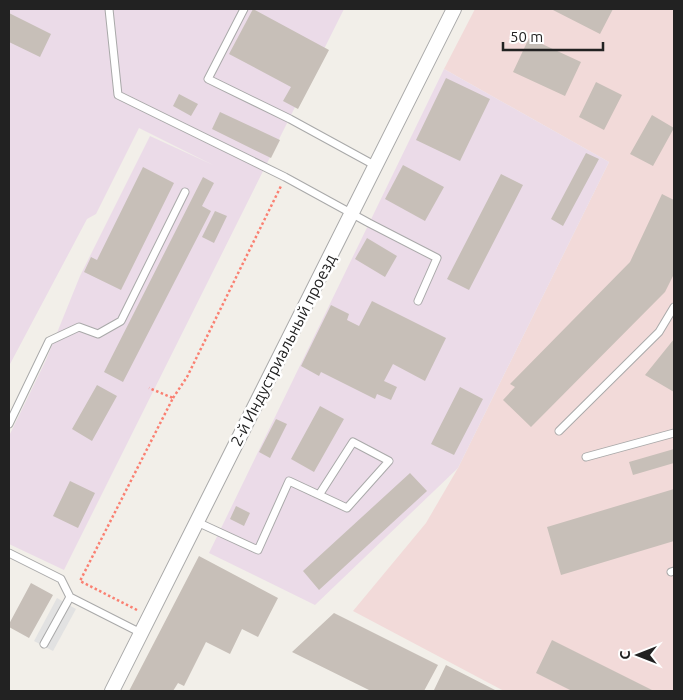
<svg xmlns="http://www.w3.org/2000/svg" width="683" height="700" font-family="Ubuntu,sans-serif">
  <rect width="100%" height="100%" fill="#f2efe9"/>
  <path fill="#f2dad9" d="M475 9H674V691H504L353 611 426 523 458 468 609 162 444 69Z"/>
  <path fill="#ebdbe8" d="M9 9H344L64 570 9 544V436L46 360 80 276 150 136 213 165 139 128 96 214 87 219 9 366Z
    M444 69 609 162 458 468 315 605 209 553Z"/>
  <path fill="#e2e2e2" d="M57 598 76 609 53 651 34 641Z"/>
  <path fill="#c7bfb8" d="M253 9 329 50 298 109 283 101 291 87 229 54Z
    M551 9H613L600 34Z
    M9 13 51 34 40 57 9 42Z
    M529 38 581 62 565 96 513 72Z
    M446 78 490 99 460 161 416 140Z
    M596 82 622 95 604 130 579 117Z
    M179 94 198 104 191 116 173 106Z
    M220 112 280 140 271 158 212 129Z
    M652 115 674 128 653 166 630 154Z
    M586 153 599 159 563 226 551 219Z
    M403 165 444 187 425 221 385 199Z
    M143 167 174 183 121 290 84 272 91 257 97 260Z
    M501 174 523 185 469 290 447 279Z
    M203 177 214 183 202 206 211 211 123 382 104 372Z
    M662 194 674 200V274L665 292 531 427 503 400 515 387 510 384 630 262Z
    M215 211 227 216 214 243 202 237Z
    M367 238 397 256 385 277 355 259Z
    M372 301 446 338 425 381 393 364 384 381 397 387 391 400 377 394 375 399 321 372 319 376 301 366 331 305 349 314 347 320 359 326Z
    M674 339V392L645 375Z
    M97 385 117 396 92 441 72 429Z
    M460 387 483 399 454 455 431 444Z
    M320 406 344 419 314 472 291 459Z
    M276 419 287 424 270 458 259 452Z
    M674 449V463L633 475 629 462Z
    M410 473 427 491 319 590 303 571Z
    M70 481 95 493 78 528 53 516Z
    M674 489V541L561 575 547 527Z
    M236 506 250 513 244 526 230 519Z
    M199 556 278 598 258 637 242 629 230 654 206 642 184 686 178 683 173 691H129Z
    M31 583 53 595 29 638 9 627V624Z
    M334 613 438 665 424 691H371L292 652Z
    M552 640 654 691H572L536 673Z
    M446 665 497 691H436L434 690Z"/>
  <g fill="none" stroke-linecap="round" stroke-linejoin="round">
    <defs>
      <path id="lane" d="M109 9 118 95 285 177 369 223 437 258 418 301
        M244 9 208 79 290 119 376 166
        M9 424 49 341 79 327 98 334 121 321 185 192
        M559 431 659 332 674 307
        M586 457 674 433
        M197 522 258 550 289 481 347 508 389 461 353 442 319 495
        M9 553 61 579 70 597
        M671 572 674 571
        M44 644 70 597 141 633"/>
      <path id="street" d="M112 691 454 9"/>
    </defs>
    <use href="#lane" stroke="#a9a9a9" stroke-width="9"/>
    <use href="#street" stroke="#a9a9a9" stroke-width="16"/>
    <path stroke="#fa8072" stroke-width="2.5" stroke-dasharray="2.5 2.5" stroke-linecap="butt" d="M173 398 187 377 281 186
      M137 610 80 581 173 398 149 388"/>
    <use href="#lane" stroke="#fff" stroke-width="7"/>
    <use href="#street" stroke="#fff" stroke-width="14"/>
  </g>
  <g text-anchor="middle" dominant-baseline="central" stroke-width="5" stroke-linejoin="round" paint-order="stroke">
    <g font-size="16" fill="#222" stroke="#fff">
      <text transform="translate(283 350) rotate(-63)">2-й Индустриальный проезд</text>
    </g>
  </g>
  <rect width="683" height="700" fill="none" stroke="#222222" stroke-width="20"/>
  <g transform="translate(638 655) rotate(270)" stroke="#ffffff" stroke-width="4" paint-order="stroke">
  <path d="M0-4L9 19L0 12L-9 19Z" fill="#222222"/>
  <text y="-8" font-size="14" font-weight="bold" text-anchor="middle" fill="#222222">С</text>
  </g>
  <path d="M503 42v8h100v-8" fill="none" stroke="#222222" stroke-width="2.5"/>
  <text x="510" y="42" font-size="15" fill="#222222" stroke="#ffffff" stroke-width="4" paint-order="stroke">50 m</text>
</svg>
